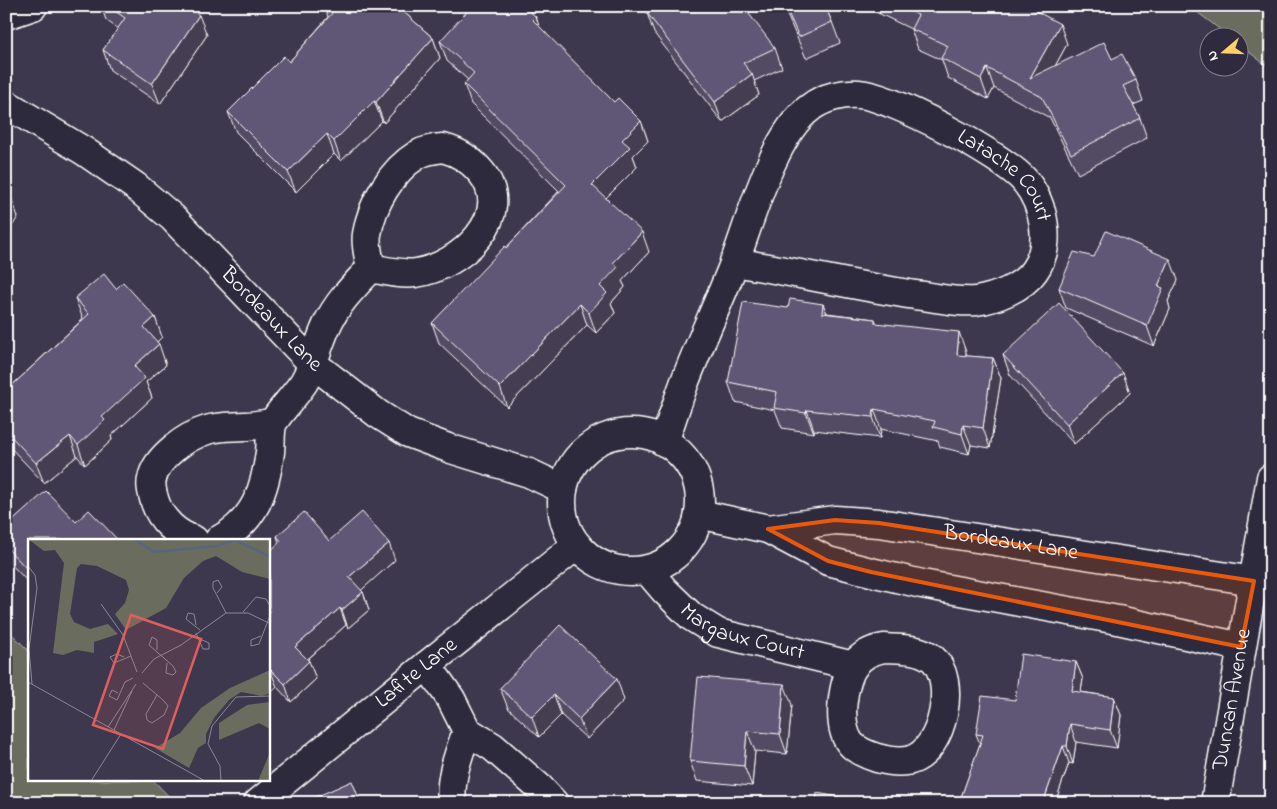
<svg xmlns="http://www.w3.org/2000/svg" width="1277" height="809" font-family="'Indie Flower',sans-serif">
  <rect width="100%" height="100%" fill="#3e384e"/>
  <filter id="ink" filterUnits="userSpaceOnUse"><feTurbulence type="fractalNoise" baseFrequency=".02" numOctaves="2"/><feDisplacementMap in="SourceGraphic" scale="10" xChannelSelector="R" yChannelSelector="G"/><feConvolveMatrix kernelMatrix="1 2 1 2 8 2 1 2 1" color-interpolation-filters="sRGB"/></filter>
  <g filter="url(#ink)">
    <path fill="#6a6c5d" stroke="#b4b6ae" d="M1189 6H1271V69L1240 45V38L1230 37Z
      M6 628 29 651V780H153L175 803H6Z"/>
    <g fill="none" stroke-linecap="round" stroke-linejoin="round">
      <defs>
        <g id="minor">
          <path d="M6 15 33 6"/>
          <path id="s1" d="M6 104 84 151 135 186 173 218 312 363 378 414 408 433 451 449 529 473 563 489"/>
          <path d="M443 148C458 152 471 160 481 172 517 216 459 267 416 273 401 275 386 271 371 268 369 257 365 245 367 234 372 204 391 171 417 155 425 150 434 149 443 148Z"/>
          <circle cx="631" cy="502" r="69"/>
          <path id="s2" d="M664 442C671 422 677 403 684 384 700 342 719 302 735 261 751 218 774 133 811 107 824 97 843 93 859 94 891 96 1004 156 1025 181 1044 204 1053 245 1034 271 1022 288 996 298 976 301 956 303 935 297 915 295 855 286 795 272 734 262"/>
          <path d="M699 514 768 529 828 561 871 572 922 584 1118 620 1241 647"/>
          <path id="s3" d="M768 529 835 520 879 523 1254 581"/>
          <path d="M194 540C176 534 161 520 155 502 153 495 150 486 152 479 156 457 187 436 207 430 219 426 232 427 245 426 254 426 263 424 272 423"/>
          <path d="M219 540C255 521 265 490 270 452 271 443 270 433 272 425 273 419 298 392 304 382 314 365 318 344 327 325 337 303 354 286 371 268"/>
          <path id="s4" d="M647 570 665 591 692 617 718 633 854 666"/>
          <path d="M884 648C900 649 919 648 932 658 957 678 944 750 911 760 900 763 888 761 877 758 868 755 857 751 851 744 836 727 842 681 855 664 862 655 873 650 884 648Z"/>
          <path d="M427 665 451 699 467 731 493 747 540 788 554 803"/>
          <path id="s5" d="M258 803 427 665 577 545"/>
          <path d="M452 803C449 779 459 753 467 731"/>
        </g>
        <g id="primary">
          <path id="s6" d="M1215 803 1271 478"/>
        </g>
      </defs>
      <use href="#minor" stroke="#fff" stroke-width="31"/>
      <use href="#primary" stroke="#fff" stroke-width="31"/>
      <use href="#minor" stroke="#2f2a3d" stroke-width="28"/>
      <use href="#primary" stroke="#2f2a3d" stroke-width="28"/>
    </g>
    <path fill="#534b64" stroke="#fff" d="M101 6H187L207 35 160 104 110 70 103 50 118 29 106 20Z
      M324 6H397L433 38 440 58 384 123 382 121 341 161 334 154 296 192 236 132 228 112 289 62 328 17Z
      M783 6H825L832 22 840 43 806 58Z
      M863 6H877L880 14Z
      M877 6H1027L1067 44 1055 66 1112 59 1136 80 1143 101 1133 105 1140 118 1147 138 1078 174 1050 118 994 88 988 99 948 78 942 60 918 49 911 29 880 14Z
      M647 13 775 48 782 68 754 81 759 95 722 122 654 33Z
      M539 27 614 102 641 121 648 141 633 156 637 167 606 198 649 252 622 281 625 287 611 303 615 313 596 333 587 325 507 407 439 343 432 323 506 248 559 191 471 104 464 84 468 80 447 61 440 41Z
      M1178 280 1168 301 1170 309 1154 346 1066 308 1059 288Z
      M116 289 155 317 162 337 157 342 166 365 146 382 152 398 111 436 112 440 85 465 77 456 44 483 6 443V391L83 319 75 298Z
      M823 304 827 313 875 319 877 324 966 352V356L993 358 1001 378 990 448 971 445 969 454 940 447 938 441 881 429 880 438 814 430V433L782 428 775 410 735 402 728 382Z
      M1003 355 1123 373 1130 393 1074 444 1010 375Z
      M76 522 29 540V583L6 559V527Z
      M277 536 329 541 395 560 361 590 363 592 369 610 348 628 346 625 308 659 316 679 291 702 277 687 269 694 279 543Z
      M1076 662 1083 679 1081 692 1114 697 1121 715 1117 748 1076 742 1073 764 1069 763 1055 803H959L980 744 976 734Z
      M500 688 624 700 587 739 561 715 539 737 508 708Z
      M792 705 787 754 755 751 752 786 697 781 690 761Z"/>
    <path fill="#443d51" stroke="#fff" d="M199 15 207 35 160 104 152 84Z
      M536 17 543 37 533 20Z
      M1060 24 1067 44 1039 96 1030 78Z
      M433 38 440 58 384 123 376 102Z
      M987 68 994 88 988 99 981 79Z
      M752 74 759 95 722 122 715 102Z
      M374 101 382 121 341 161 334 141Z
      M641 121 648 141 633 156 637 167 599 205 592 185 622 140Z
      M327 134 334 154 296 192 288 172Z
      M11 196 18 217 6 236V204Z
      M642 232 649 252 622 281 625 287 611 303 615 313 596 333 589 313 600 286 613 263Z
      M1170 259 1178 280 1168 301 1170 309 1154 346 1147 326 1158 286Z
      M580 304 587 325 507 407 500 387Z
      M823 304 831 324 822 313Z
      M155 317 162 337 151 348 144 327Z
      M959 332 966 352 964 375 957 355Z
      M159 344 166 365 146 382 152 398 111 436 112 440 85 465 78 445 102 417 134 366Z
      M993 358 1001 378 990 448 983 428Z
      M1123 373 1130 393 1074 444 1067 424Z
      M874 409 881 429 880 438 873 417Z
      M807 410 814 430V433L806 413Z
      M963 425 971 445 969 454 962 434Z
      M70 436 77 456 44 483 36 463Z
      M389 543 395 560 356 595 349 577Z
      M363 592 369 610 348 628 342 610Z
      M340 608 346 625 302 664 295 647Z
      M309 661 316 679 291 702 285 684Z
      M1076 662 1083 679 1078 709 1072 691Z
      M270 669 277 687 269 694V670Z
      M617 679 624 700 587 739 579 719Z
      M784 684 792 705 787 754 780 734Z
      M554 695 561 715 539 737 532 717Z
      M1114 697 1121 715 1117 748 1110 730Z
      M1070 724 1076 742 1073 764 1067 746Z
      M747 731 755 751 752 786 744 766Z
      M1063 746 1069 763 1055 803H1043Z"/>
    <path fill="#615774" stroke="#fff" d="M108 6H187L199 15 152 84 103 50 125 18Z
      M327 6H397L433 38 376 102 374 101 334 141 327 134 288 172 228 112 284 56 289 62 333 12Z
      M472 6H524L536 17 533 20 614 102 618 98 641 121 622 140 630 147 592 185 642 232 613 263 618 267 600 286 607 293 589 313 580 304 500 387 432 323 505 246 506 248 566 185 464 84 474 73 440 41Z
      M656 6H743L775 48 743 63 752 74 715 102 647 13Z
      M785 6H825L832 22 799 37Z
      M899 6H1027L1060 24 1030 78 1104 42 1112 59 1122 54 1136 80 1123 86 1140 118 1071 154 1042 97 987 68 981 79 941 58 948 46 911 29 918 15Z
      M6 194 11 196 6 204Z
      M1106 231 1170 259 1158 286 1163 288 1147 326 1059 288 1074 252 1094 257Z
      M104 274 116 289 123 282 155 317 144 327 159 344 134 366 145 378 102 417 105 420 78 445 70 436 36 463 6 431V391L89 314 75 298Z
      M790 299 823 304 822 313 875 319V323L959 332 957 355 993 358 983 428 963 425 962 434 933 427 935 421 874 409 873 417 807 410 806 413 774 408 777 392 728 382 743 302 788 308Z
      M1059 303 1123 373 1067 424 1003 355Z
      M46 491 76 522 89 510 118 540H29V571L6 547V527Z
      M304 512 329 541 362 512 389 543 349 577 363 592 342 610 340 608 295 647 309 661 285 684 270 669 269 670V552L281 541 277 536Z
      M560 625 617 679 579 719 554 695 532 717 500 688Z
      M1021 654 1076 662 1072 691 1114 697 1110 730 1070 724 1067 746H1063L1043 803H959L983 735 976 734 982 696 1015 700Z
      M698 677 784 684 780 734 747 731 744 766 690 761Z
      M352 781 361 803H302Z
      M817 793 854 800 907 798V803H816Z"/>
  </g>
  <path fill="#e8590c" fill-opacity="0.2" stroke="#e8590c" stroke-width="4" stroke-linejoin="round" d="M835 520 879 523 1254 581 1241 647 871 572 828 561 768 529Z"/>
  <g text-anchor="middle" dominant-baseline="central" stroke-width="4" stroke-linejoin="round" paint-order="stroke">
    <g font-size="22" fill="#fff" stroke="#2f2a3d">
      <text stroke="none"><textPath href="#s2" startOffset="590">Latache Court</textPath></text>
      <text stroke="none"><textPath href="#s1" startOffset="344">Bordeaux Lane</textPath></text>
      <text stroke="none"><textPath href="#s3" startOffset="245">Bordeaux Lane</textPath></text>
      <text stroke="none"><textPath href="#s4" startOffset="118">Margaux Court</textPath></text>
      <text stroke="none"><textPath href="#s5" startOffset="205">Lafite Lane</textPath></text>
      <text stroke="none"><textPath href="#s6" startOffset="105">Duncan Avenue</textPath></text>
    </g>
  </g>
  <g transform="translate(28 539)">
    <rect width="242" height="242" fill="#3e384e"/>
    <path d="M0 0H242V40L214 33 188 17 175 22 156 39 138 69 98 91 87 75 97 64 101 51 98 41 69 27 53 25 49 29 42 75 46 83 62 90 80 85 90 95 66 103V114L49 111 35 116 25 114 36 24 27 11 16 12ZM242 131V154L234 157 213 153 201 161 186 179 178 195V204L170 209 161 229 127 209 152 194 173 169 202 149ZM242 163V190L231 184 191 201V184L219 166ZM242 213V242H230Z" fill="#6a6c5d"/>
    <path fill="none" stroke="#556680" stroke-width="2.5" d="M106 0 126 13 189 7 207 1 243 18"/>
    <path fill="none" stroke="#8b8895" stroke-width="1" d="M0 27 7 36 9 49 1 110 4 145M189 54 194 48 190 41 185 43V49L198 74M73 65 95 96 109 133M215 73 228 58 238 60 243 69M168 86 166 75 160 74 158 80 172 91M168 94 175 110H181V104L172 100M233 97 223 101V107L231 105 243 74M129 111V101L124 98 121 106 145 127 148 133 145 136 138 134 139 124M96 118 89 115 82 118 86 124 103 117M114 134 126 120 153 106 198 74H220L243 85M0 143 177 242M115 144 135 161 140 167 136 176 124 184 119 181 118 175 129 156M90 154 84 151 81 157 89 161 97 143 105 139M80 188 108 145M86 191 104 152M63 242 93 195M193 242 192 227 180 205 184 187 208 158 243 157"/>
    <path fill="#e05e5e" fill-opacity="0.15" stroke="#e05e5e" stroke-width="2.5" d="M103 76 173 100 135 210 65 186Z"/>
    <rect width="242" height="242" fill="none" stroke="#fff" stroke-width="2.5"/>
  </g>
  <rect width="1277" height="809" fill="none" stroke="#2f2a3d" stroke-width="25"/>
  <rect x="12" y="12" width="1252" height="784" fill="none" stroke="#fff" stroke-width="2" filter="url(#ink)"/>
  <g transform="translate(1224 52) rotate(251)"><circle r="24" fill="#2f2a3d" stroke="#827f8b"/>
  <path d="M0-4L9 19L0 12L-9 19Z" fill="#ffd166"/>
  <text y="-8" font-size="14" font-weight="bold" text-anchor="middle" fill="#ffffff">N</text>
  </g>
</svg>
